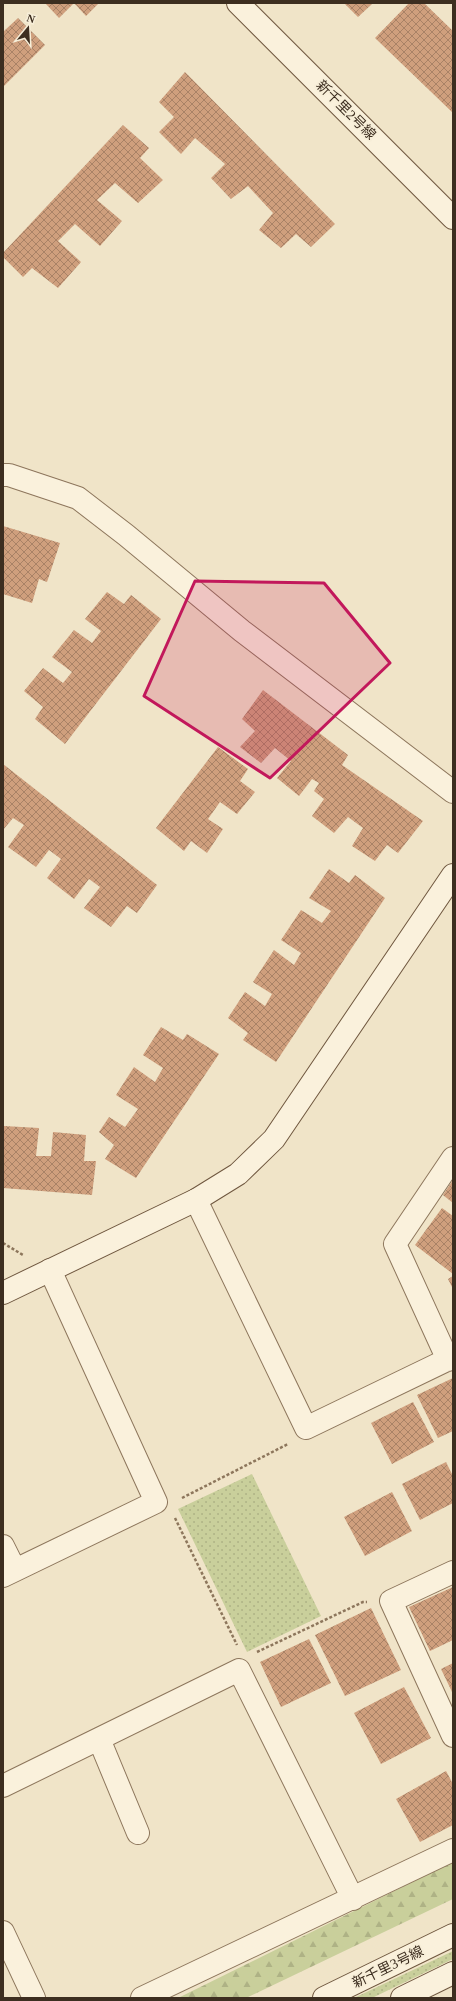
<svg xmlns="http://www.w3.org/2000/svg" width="456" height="2001" font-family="'Times New Roman','Noto Sans JP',serif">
  <defs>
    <pattern id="green-dots" width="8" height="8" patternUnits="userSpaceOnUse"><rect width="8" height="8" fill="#c9cf9b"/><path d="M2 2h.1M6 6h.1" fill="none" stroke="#aeb285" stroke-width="1.8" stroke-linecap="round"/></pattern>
    <pattern id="forest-firs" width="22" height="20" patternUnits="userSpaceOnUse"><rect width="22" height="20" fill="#c9cf9b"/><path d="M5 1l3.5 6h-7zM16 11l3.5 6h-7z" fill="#aeb285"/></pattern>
    <pattern id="building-cross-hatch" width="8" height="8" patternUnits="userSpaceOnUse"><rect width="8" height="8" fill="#cf9f7d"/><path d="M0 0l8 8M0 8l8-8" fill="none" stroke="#a98266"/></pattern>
  </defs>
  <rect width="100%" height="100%" fill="#f0e4c8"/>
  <path fill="url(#green-dots)" d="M252 1474 321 1616 247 1652 178 1509Z
    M453 1951V1959L372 1998H354Z"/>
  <path fill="url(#forest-firs)" d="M453 1862V1899L246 1998H178Z"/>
  <path fill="url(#building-cross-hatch)" d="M45 3H99L86 16 74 3 59 18Z
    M344 3H373L358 17Z
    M409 3H424L453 31V113L375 38Z
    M18 18 45 45 3 87V30L4 31Z
    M185 72 335 224 311 247 296 234 281 248 259 230 273 213 248 186 231 199 211 178 225 164 195 138 181 154 159 132 174 117 159 102Z
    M123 125 149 148 140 158 163 180 138 203 115 183 97 200 122 221 100 246 75 224 58 241 81 262 58 288 32 268 23 277 3 257V253Z
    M3 526 60 543 47 582 39 579 32 603 3 594Z
    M107 592 124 604 131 595 161 619 65 744 35 719 43 707 24 691 43 668 63 683 72 672 52 657 74 630 92 643 101 631 85 619Z
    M263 690 348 755 342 765 423 821 398 853 387 845 375 861 352 846 363 828 348 817 334 833 312 816 324 799 314 791 319 783 312 779 299 796 277 778 291 761 275 748 261 763 240 747 255 731 242 719Z
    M218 747 248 769 240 781 255 792 237 814 220 802 208 819 223 829 207 853 191 841 184 851 156 828Z
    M3 764 157 885 137 913 127 906 111 927 84 908 100 887 89 879 74 899 47 878 61 859 49 850 36 867 8 847 24 825 13 818 3 830Z
    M329 869 349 883 355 875 385 898 276 1062 243 1040 248 1033 228 1018 245 992 265 1006 272 994 253 982 274 950 294 965 301 953 281 940 301 910 322 923 331 911 309 898Z
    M161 1027 183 1040 187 1034 219 1054 136 1178 105 1159 114 1145 99 1132 109 1117 125 1127 138 1109 116 1095 134 1067 155 1082 163 1068 143 1055Z
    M4 1126 39 1128 36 1156H51L53 1132 86 1135 84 1161H96L92 1195 3 1188Z
    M453 1180V1203L443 1195Z
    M442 1208 453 1216V1274L415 1245Z
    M453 1276V1289L448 1279Z
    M453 1378V1431L438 1438 417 1395Z
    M413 1402 434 1442 392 1464 371 1423Z
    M446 1462 453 1476V1503L420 1520 402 1484Z
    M392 1492 412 1531 365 1556 344 1517Z
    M453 1587V1640L430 1651 409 1607Z
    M371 1608 401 1670 345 1696 315 1635Z
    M309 1639 331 1683 281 1707 260 1662Z
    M453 1663V1694L441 1669Z
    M404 1687 431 1738 381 1764 354 1713Z
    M446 1771 453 1784V1825L420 1842 396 1799Z"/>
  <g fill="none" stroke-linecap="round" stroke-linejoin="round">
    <defs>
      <path id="street" d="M3 475H9L78 498 126 535 242 631 453 792
        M196 1200 306 1428 453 1357
        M448 1360 395 1244 453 1158
        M3 1546 15 1570
        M453 1572 391 1601 453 1736
        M3 1576 156 1502 50 1270
        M99 1739 138 1833
        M3 1786 239 1670 353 1899
        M3 1932 34 1998
        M142 1998 453 1850"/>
      <path id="secondary" d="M238 3 453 218
        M3 1293 196 1200 238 1174 274 1139 453 875
        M324 1998 453 1935
        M402 1998 453 1973"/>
    </defs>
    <use href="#street" stroke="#8d765c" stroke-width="24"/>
    <use href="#secondary" stroke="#6f573f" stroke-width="24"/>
    <path stroke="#8d765c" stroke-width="2.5" stroke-dasharray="3 2" stroke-linecap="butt" d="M3 1243 23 1255
      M182 1498 288 1444
      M175 1518 237 1645
      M257 1652 363 1602H367"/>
    <use href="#street" stroke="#faf1dc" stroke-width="22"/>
    <use href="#secondary" stroke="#faf1dc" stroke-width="22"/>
  </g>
  <path fill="#c2185b" fill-opacity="0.2" stroke="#c2185b" stroke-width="3" stroke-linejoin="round" d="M195 581 324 583 390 663 270 778 144 696Z"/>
  <g text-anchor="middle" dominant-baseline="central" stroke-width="3.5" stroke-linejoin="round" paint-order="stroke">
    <g font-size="14" fill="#3d2e20" stroke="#f7eed8">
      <text transform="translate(346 110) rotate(45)">新千里2号線</text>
      <text transform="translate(388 1967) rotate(-26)">新千里3号線</text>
    </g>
  </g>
  <rect width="456" height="2001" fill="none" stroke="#3d2e20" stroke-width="8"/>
  <g transform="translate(28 28) rotate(18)" stroke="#f7eed8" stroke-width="3" paint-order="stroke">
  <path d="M0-3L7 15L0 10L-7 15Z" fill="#3d2e20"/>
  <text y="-6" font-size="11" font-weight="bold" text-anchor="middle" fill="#3d2e20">N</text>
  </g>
</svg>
